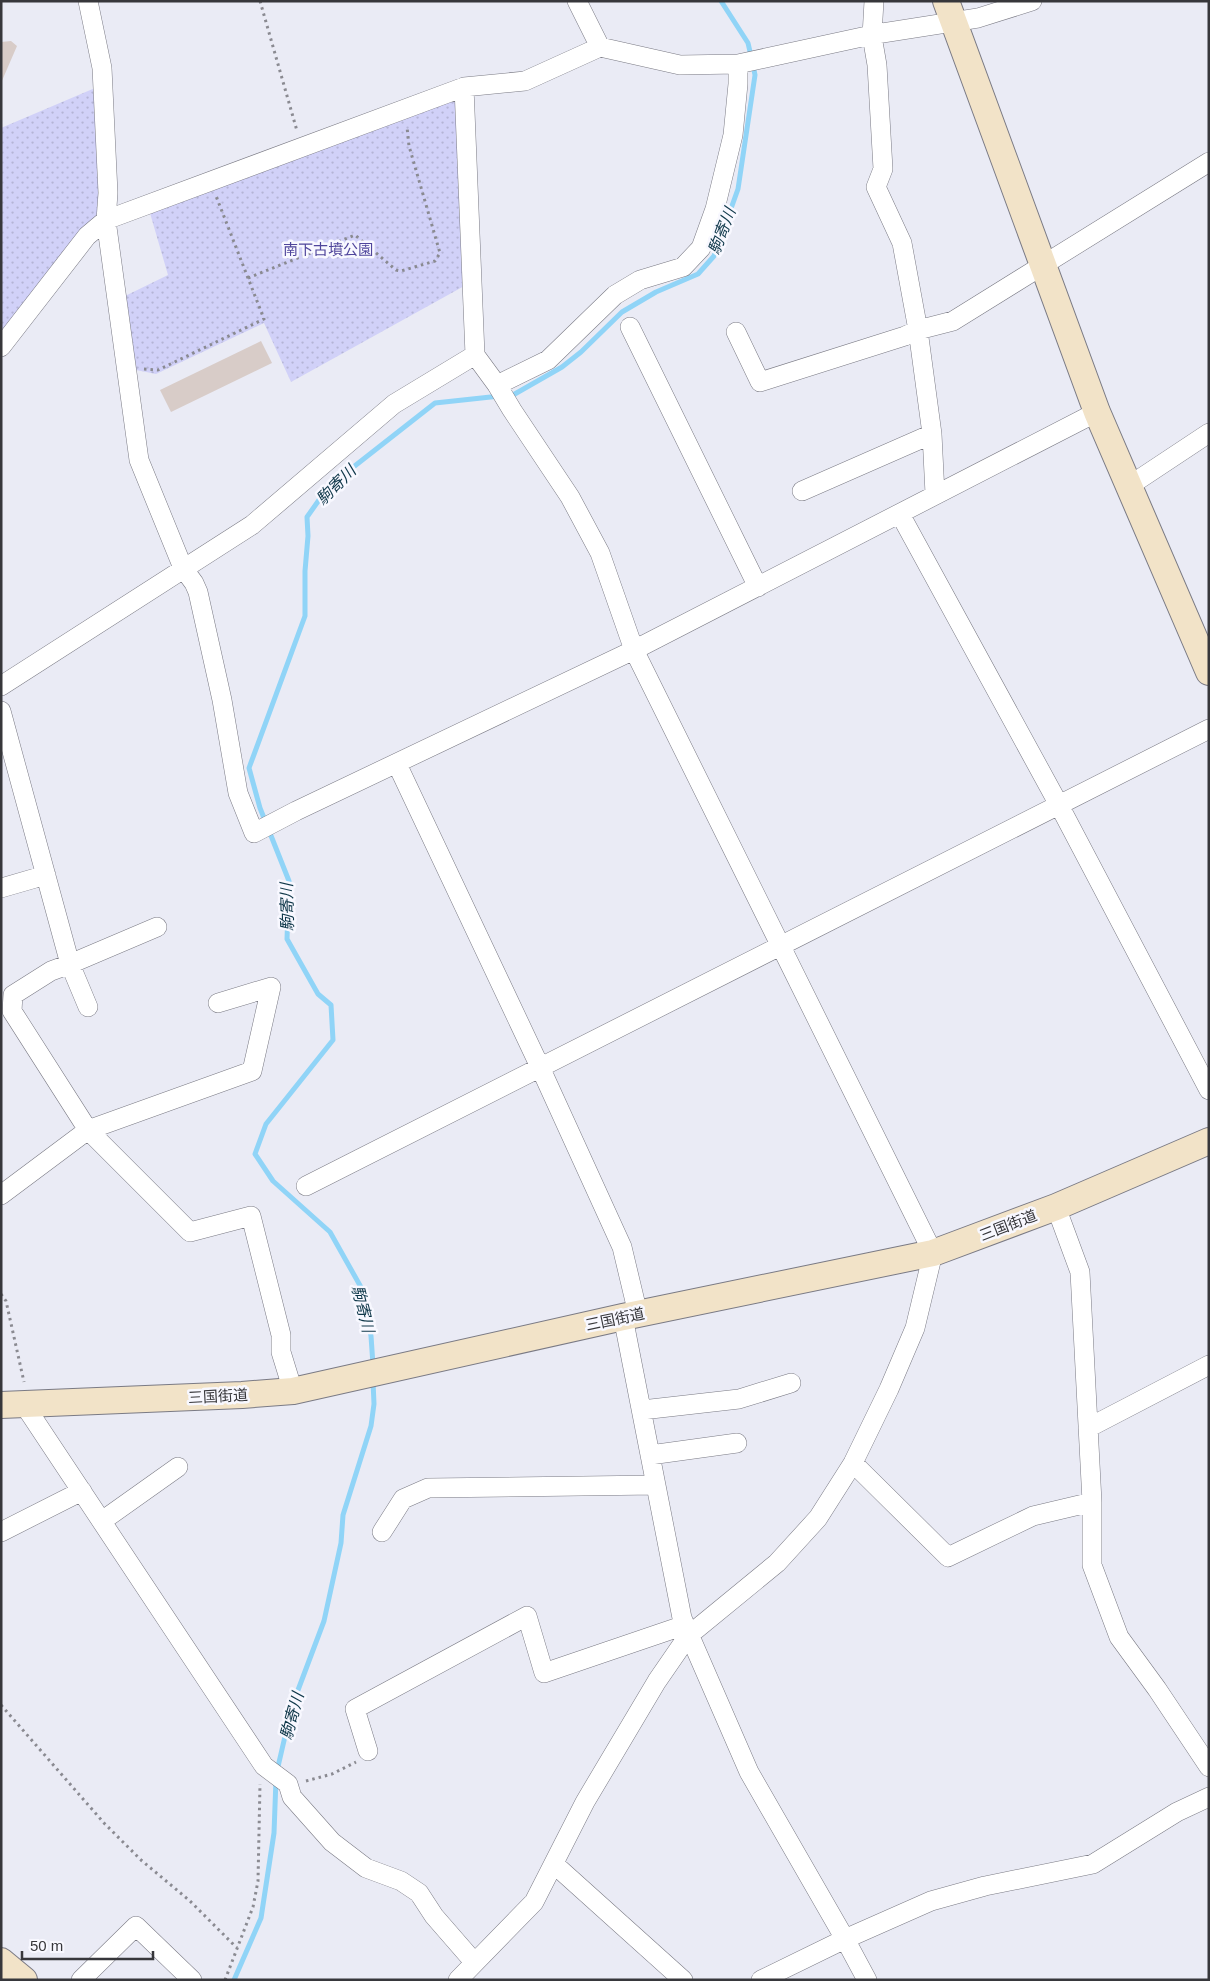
<svg xmlns="http://www.w3.org/2000/svg" width="1210" height="1981" font-family="Arial,'Noto Sans JP',sans-serif">
  <defs>
    <pattern id="park-dots" width="8" height="8" patternUnits="userSpaceOnUse" patternTransform="scale(1.25)"><rect width="8" height="8" fill="#d1d1f8"/><path d="M2 2h.1M6 6h.1" fill="none" stroke="#b4b4d6" stroke-width="1.8" stroke-linecap="round"/></pattern>
  </defs>
  <rect width="100%" height="100%" fill="#eaebf5"/>
  <path fill="url(#park-dots)" d="M95 88 101 212 1 336V128Z
    M452 97 458 101 466 285 291 382 264 323 156 374 131 369 121 298 168 275 150 213Z"/>
  <g fill="none" stroke-linecap="round" stroke-linejoin="round">
    <path stroke="#90d4f7" stroke-width="5" d="M721 1 748 43 751 56
      M508 396 513 395 562 367 581 352 622 312 656 292 698 274 714 256 738 189 755 75 753 65
      M373 1365 371 1336 362 1289 330 1232 273 1181 255 1154 266 1124 333 1040 331 1005 318 994 287 939 289 881 260 808 249 768 305 616V571L308 536 307 517 319 500 347 472 435 403 500 396
      M277 1771 292 1706 324 1621 341 1543 343 1515 371 1426 374 1404 373 1381
      M234 1980 261 1918 274 1833 276 1779"/>
  </g>
  <path fill="#d8ccc8" d="M11 41 17 46 1 83V42Z
    M261 341 272 363 171 412 160 390Z"/>
  <g fill="none" stroke-linecap="round" stroke-linejoin="round">
    <defs>
      <path id="street" d="M88 1 102 68 108 193 106 220 139 460 183 568 194 583 198 592 222 700 238 793 254 833 296 811 634 650 1097 412
        M577 1 600 47
        M874 1 872 36 877 65 883 169 876 187 902 243 918 330 932 434 935 494
        M630 327 758 587
        M736 332 760 382 905 336 918 330 953 321 1209 162
        M1 347 87 236 106 220 464 87 525 81 600 47 680 65 738 64 876 34 978 18 1032 1
        M497 385 548 360 615 295 640 280 683 267 701 248 715 209 733 135 738 84V64
        M1129 486 1209 433
        M802 491 932 434
        M900 514 1059 805 1209 1090
        M1 686 252 525 394 404 475 355
        M1 711 70 964 51 971 13 995 12 1011 88 1130 190 1232 251 1216 281 1335V1352L293 1391
        M397 764 540 1067 622 1247 638 1314
        M1 888 46 875
        M88 1007 70 964 157 927
        M306 1186 1209 729
        M1 1195 88 1130 252 1071 271 987 218 1003
        M1056 1207 1080 1272 1092 1502V1565L1119 1637 1157 1689 1209 1767
        M623 1317 682 1618 749 1772 845 1939 867 1980
        M23 1403 264 1766 288 1784 292 1797 332 1842 366 1868 401 1881 419 1893 434 1916 474 1962
        M642 1410 739 1399 791 1383
        M1088 1428 1209 1365
        M650 1455 737 1443
        M853 1463 948 1557 1033 1516 1092 1502
        M102 1521 178 1467
        M1 1532 82 1491
        M382 1532 403 1499 428 1488 656 1485
        M368 1751 355 1709 527 1616 544 1673 679 1627 688 1636
        M554 1864 683 1980
        M81 1980 136 1926 192 1980
        M458 1980 534 1902 585 1802 657 1681 688 1636 777 1563 818 1518 853 1463 889 1389 915 1328 933 1253 634 650 600 553 570 497 512 410 497 385 475 355 464 87
        M761 1980 845 1939 931 1901 985 1886 1093 1864 1177 1812 1209 1797"/>
      <path id="secondary" d="M946 1 1097 412 1209 672
        M1 1405 242 1395 293 1391 623 1317 933 1253 1056 1207 1209 1141
        M1 1961 24 1980"/>
    </defs>
    <use href="#street" stroke="#7a7a84" stroke-width="20"/>
    <use href="#secondary" stroke="#7a7a84" stroke-width="28"/>
    <path stroke="#8a8a91" stroke-width="3" stroke-dasharray="2.5 4" stroke-linecap="butt" d="M260 1 297 131
      M248 278 355 235 396 270 401 271 435 261 440 253 409 146 407 127
      M144 369 158 370 264 319 216 196
      M1 1294 6 1301 24 1382
      M1 1705 104 1823 141 1860 190 1901 237 1948
      M306 1781 332 1774 356 1762
      M225 1980 253 1907 258 1881 260 1784"/>
    <use href="#street" stroke="#fff" stroke-width="19"/>
    <use href="#secondary" stroke="#f2e3c8" stroke-width="26"/>
  </g>
  <g text-anchor="middle" dominant-baseline="central" stroke-width="5" stroke-linejoin="round" paint-order="stroke">
    <g font-size="15" fill="#50469c" stroke="#f8f8ff">
      <text x="328" y="249">南下古墳公園</text>
    </g>
    <g font-size="15" fill="#37373b" stroke="#f8f8ff">
      <text transform="translate(1008 1225) rotate(-21)">三国街道</text>
      <text transform="translate(615 1319) rotate(-12)">三国街道</text>
      <text transform="translate(218 1396) rotate(-3)">三国街道</text>
    </g>
    <g font-size="16" font-style="italic" fill="#0d3648" stroke="#f8f8ff">
      <text transform="translate(722 231) rotate(-69)">駒寄川</text>
      <text transform="translate(336 485) rotate(-45)">駒寄川</text>
      <text transform="translate(287 907) rotate(-91)">駒寄川</text>
      <text transform="translate(363 1309) rotate(76)">駒寄川</text>
      <text transform="translate(292 1716) rotate(-75)">駒寄川</text>
    </g>
  </g>
  <rect width="1210" height="1981" fill="none" stroke="#37373b" stroke-width="5"/>
  <path d="M22 1951v8h131v-8" fill="none" stroke="#37373b" stroke-width="2.5"/>
  <text x="30" y="1951" font-size="15" fill="#37373b" stroke="#f8f8ff" stroke-width="4" paint-order="stroke">50 m</text>
</svg>
